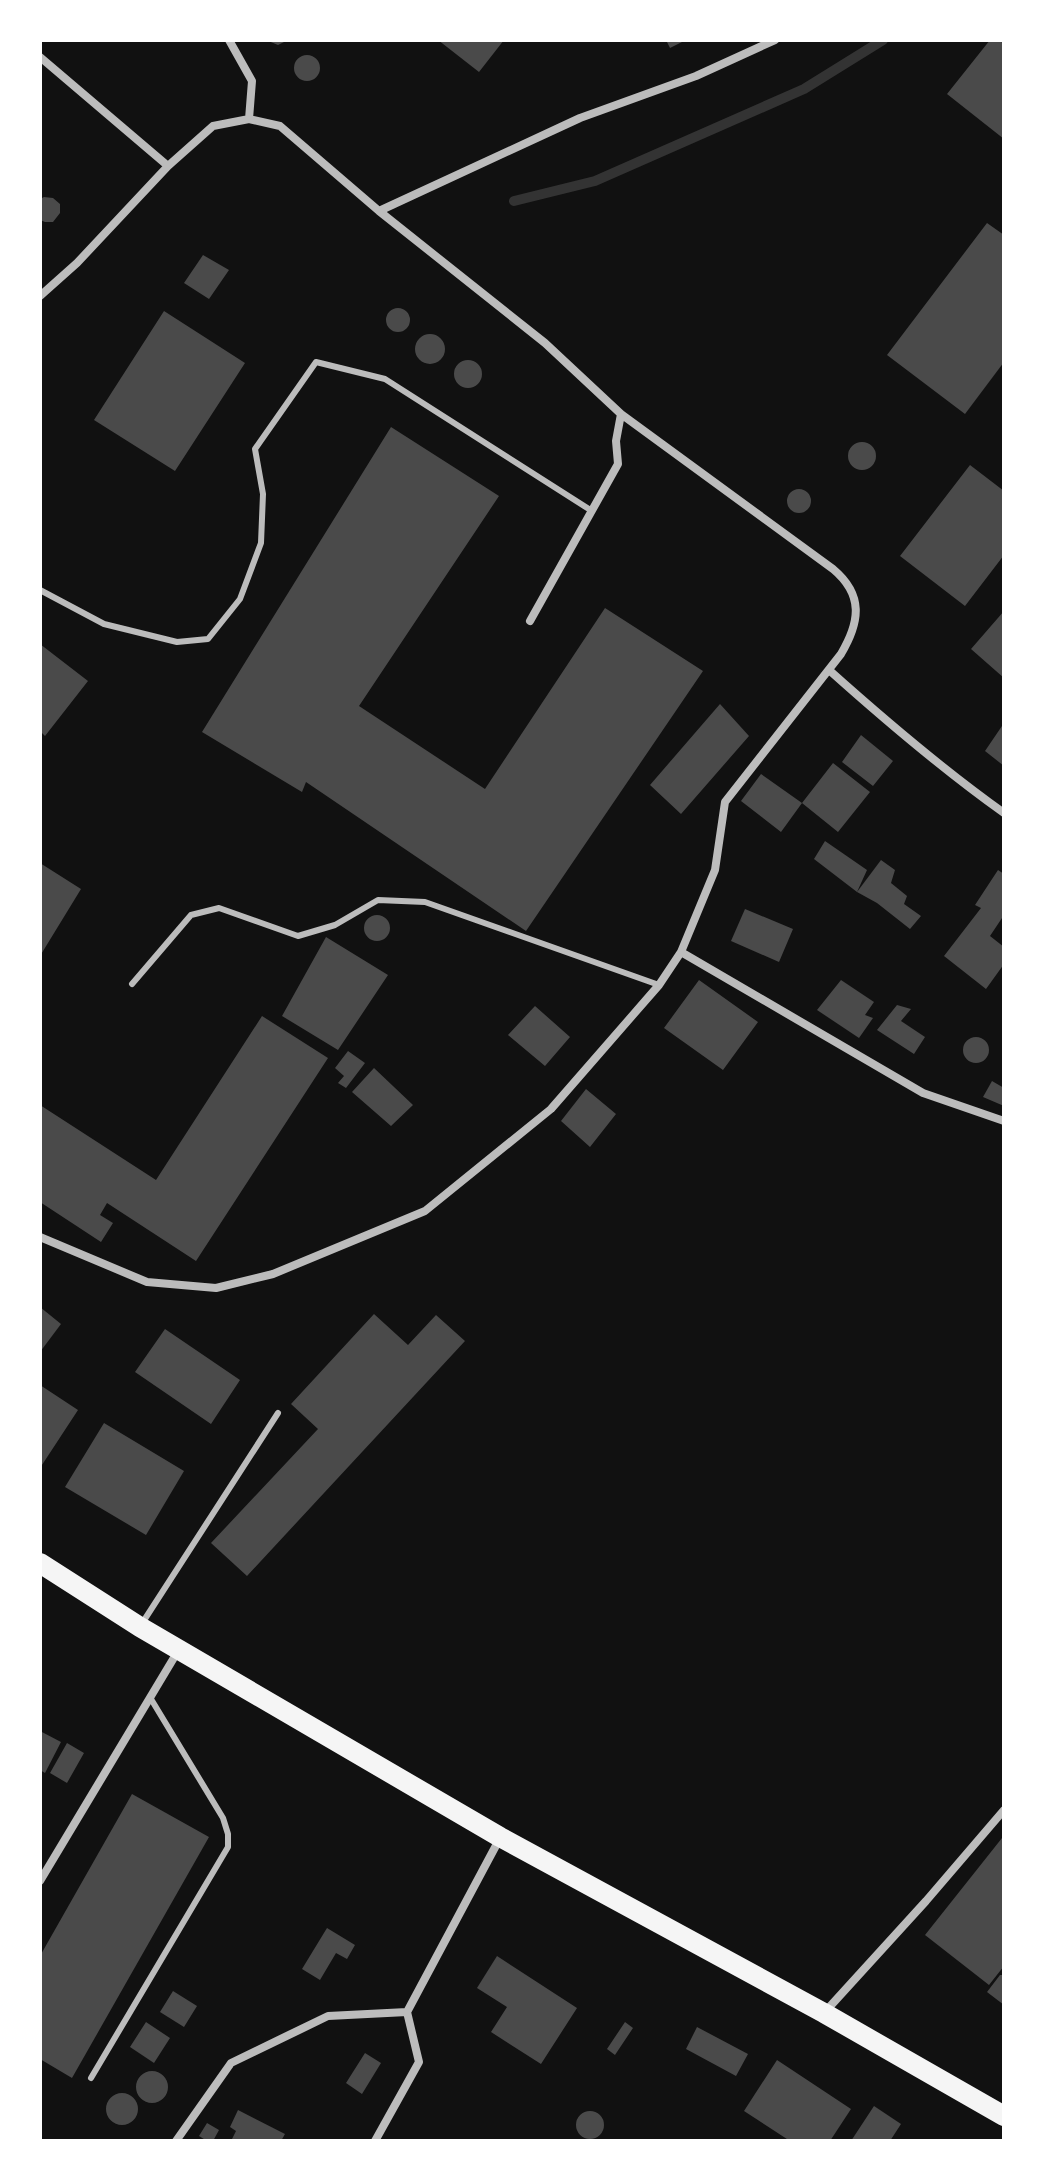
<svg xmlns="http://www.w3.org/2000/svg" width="1044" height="2181" font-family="Inter,sans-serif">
  <rect width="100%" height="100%" fill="#111"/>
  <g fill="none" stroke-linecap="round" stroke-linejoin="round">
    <path stroke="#333" stroke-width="10" d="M514 201 595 181 804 89 883 40"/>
  </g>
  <path fill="#4a4a4a" d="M266 40H288L278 45Z
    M438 40H504L479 72Z
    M666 40H686L670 48Z
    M990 40H999L1004 44V139L947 94Z
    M294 68a13 13 0 1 1 26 0a13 13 0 1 1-26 0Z
    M44 197 53 198 60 204V213L53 222H45L40 220V199Z
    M987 223 1004 235V362L965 414 887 355Z
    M203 255 229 270 209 299 184 283Z
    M386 320a12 12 0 1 1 24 0a12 12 0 1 1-24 0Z
    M164 311 245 363 175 471 94 420Z
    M415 349a15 15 0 1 1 30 0a15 15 0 1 1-30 0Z
    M454 374a14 14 0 1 1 28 0a14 14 0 1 1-28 0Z
    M391 427 499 496 359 706 485 789 605 608 703 671 526 931 306 782 302 792 202 732Z
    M848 456a14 14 0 1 1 28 0a14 14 0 1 1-28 0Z
    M970 465 1004 491V555L965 606 900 556Z
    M787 501a12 12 0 1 1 24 0a12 12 0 1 1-24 0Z
    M1004 611V678L971 649Z
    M40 644 88 681 45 736 40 731Z
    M720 704 749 736 681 814 650 785Z
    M1004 723V766L985 751Z
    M861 735 893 761 873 786 842 762Z
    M833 763 870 792 838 832 802 803 781 832 741 801 761 774 802 803Z
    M825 841 867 870 857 892 881 860 895 870 891 883 907 896 904 904 921 916 910 929 877 903 857 892 814 859Z
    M40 863 81 889 40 956Z
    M998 870 1004 874V915L990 936 1004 947V964L986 989 944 956 981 908 975 905Z
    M745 909 793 929 779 962 731 941Z
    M364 928a13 13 0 1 1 26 0a13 13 0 1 1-26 0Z
    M326 937 388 975 338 1050 282 1016Z
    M699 980 758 1022 723 1070 664 1028Z
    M841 980 874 1002 865 1015 873 1018 859 1038 817 1010Z
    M897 1005 911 1009 901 1021 925 1037 914 1054 877 1030Z
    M535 1006 570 1037 545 1066 508 1035Z
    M262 1016 328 1058 196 1261 107 1203 100 1215 113 1223 101 1242 40 1202V1105L156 1180Z
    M963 1050a13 13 0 1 1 26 0a13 13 0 1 1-26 0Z
    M348 1051 365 1063 346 1088 338 1083 344 1076 335 1068Z
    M374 1068 413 1105 391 1126 352 1092Z
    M992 1081 1004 1088V1106L983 1097Z
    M586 1089 616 1114 590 1147 561 1121Z
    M40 1307 61 1324 40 1352Z
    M374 1314 408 1345 436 1315 465 1341 247 1576 211 1543 318 1429 291 1404Z
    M165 1329 240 1380 211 1424 135 1372Z
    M40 1385 78 1410 40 1468Z
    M104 1423 184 1471 146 1535 65 1487Z
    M40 1731 61 1742 45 1773 40 1770Z
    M67 1743 84 1753 67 1783 50 1773Z
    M132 1794 209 1837 72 2078 40 2059V1956Z
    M1002 1838 1004 1840V1966L989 1985 925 1935Z
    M327 1928 355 1945 347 1959 336 1953 320 1980 302 1969Z
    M497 1956 577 2008 541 2064 491 2032 507 2007 477 1988Z
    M1000 1975H1004V2005L987 1992Z
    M173 1991 197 2006 184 2027 160 2012Z
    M146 2022 170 2038 154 2063 130 2047Z
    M625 2022 633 2028 615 2055 607 2049Z
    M697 2027 748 2054 736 2076 686 2049Z
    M365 2053 381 2063 362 2094 346 2083Z
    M777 2060 851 2109 830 2141H790L744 2111Z
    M136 2087a16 16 0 1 1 32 0a16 16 0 1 1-32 0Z
    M106 2109a16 16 0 1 1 32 0a16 16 0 1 1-32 0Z
    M874 2106 901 2124 890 2141H851Z
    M238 2110 285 2134 281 2141H231L236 2131 230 2127Z
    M576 2125a14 14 0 1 1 28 0a14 14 0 1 1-28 0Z
    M207 2123 219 2130 213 2141H207L199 2136Z"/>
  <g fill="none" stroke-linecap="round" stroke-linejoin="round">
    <path stroke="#bcbcbc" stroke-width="6" d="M40 590 104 624 177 642 208 639 240 599 261 543 263 494 255 449 316 362 385 379 592 511
      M132 984 191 915 219 908 298 936 335 925 378 900 425 902 659 985
      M141 1625 278 1413
      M91 2078 228 1847V1834L223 1818 151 1699"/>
    <path stroke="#bcbcbc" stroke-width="8" d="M229 40 252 81 249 119
      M40 57 168 166
      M379 211 545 343 621 414 616 441 618 464 530 621
      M40 296 77 263 168 166 213 126 249 119 280 126 379 211 580 118 696 76 775 40
      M829 670C886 721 942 769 1004 813
      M681 952 923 1093 1004 1121
      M40 1237 147 1282 216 1288 273 1274 425 1211 551 1109 659 985 681 952 715 870 725 802 841 654C860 622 864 595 833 569L621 414
      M40 1881 178 1651
      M824 2013 926 1901 1004 1810
      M176 2141 231 2063 328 2016 407 2012 500 1838
      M375 2141 419 2062 407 2012"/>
    <path stroke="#f5f5f5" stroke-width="20" d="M40 1563 140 1627 500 1837 824 2013 1004 2116"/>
  </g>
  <rect width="1044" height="2181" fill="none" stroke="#ffffff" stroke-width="84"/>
</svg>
